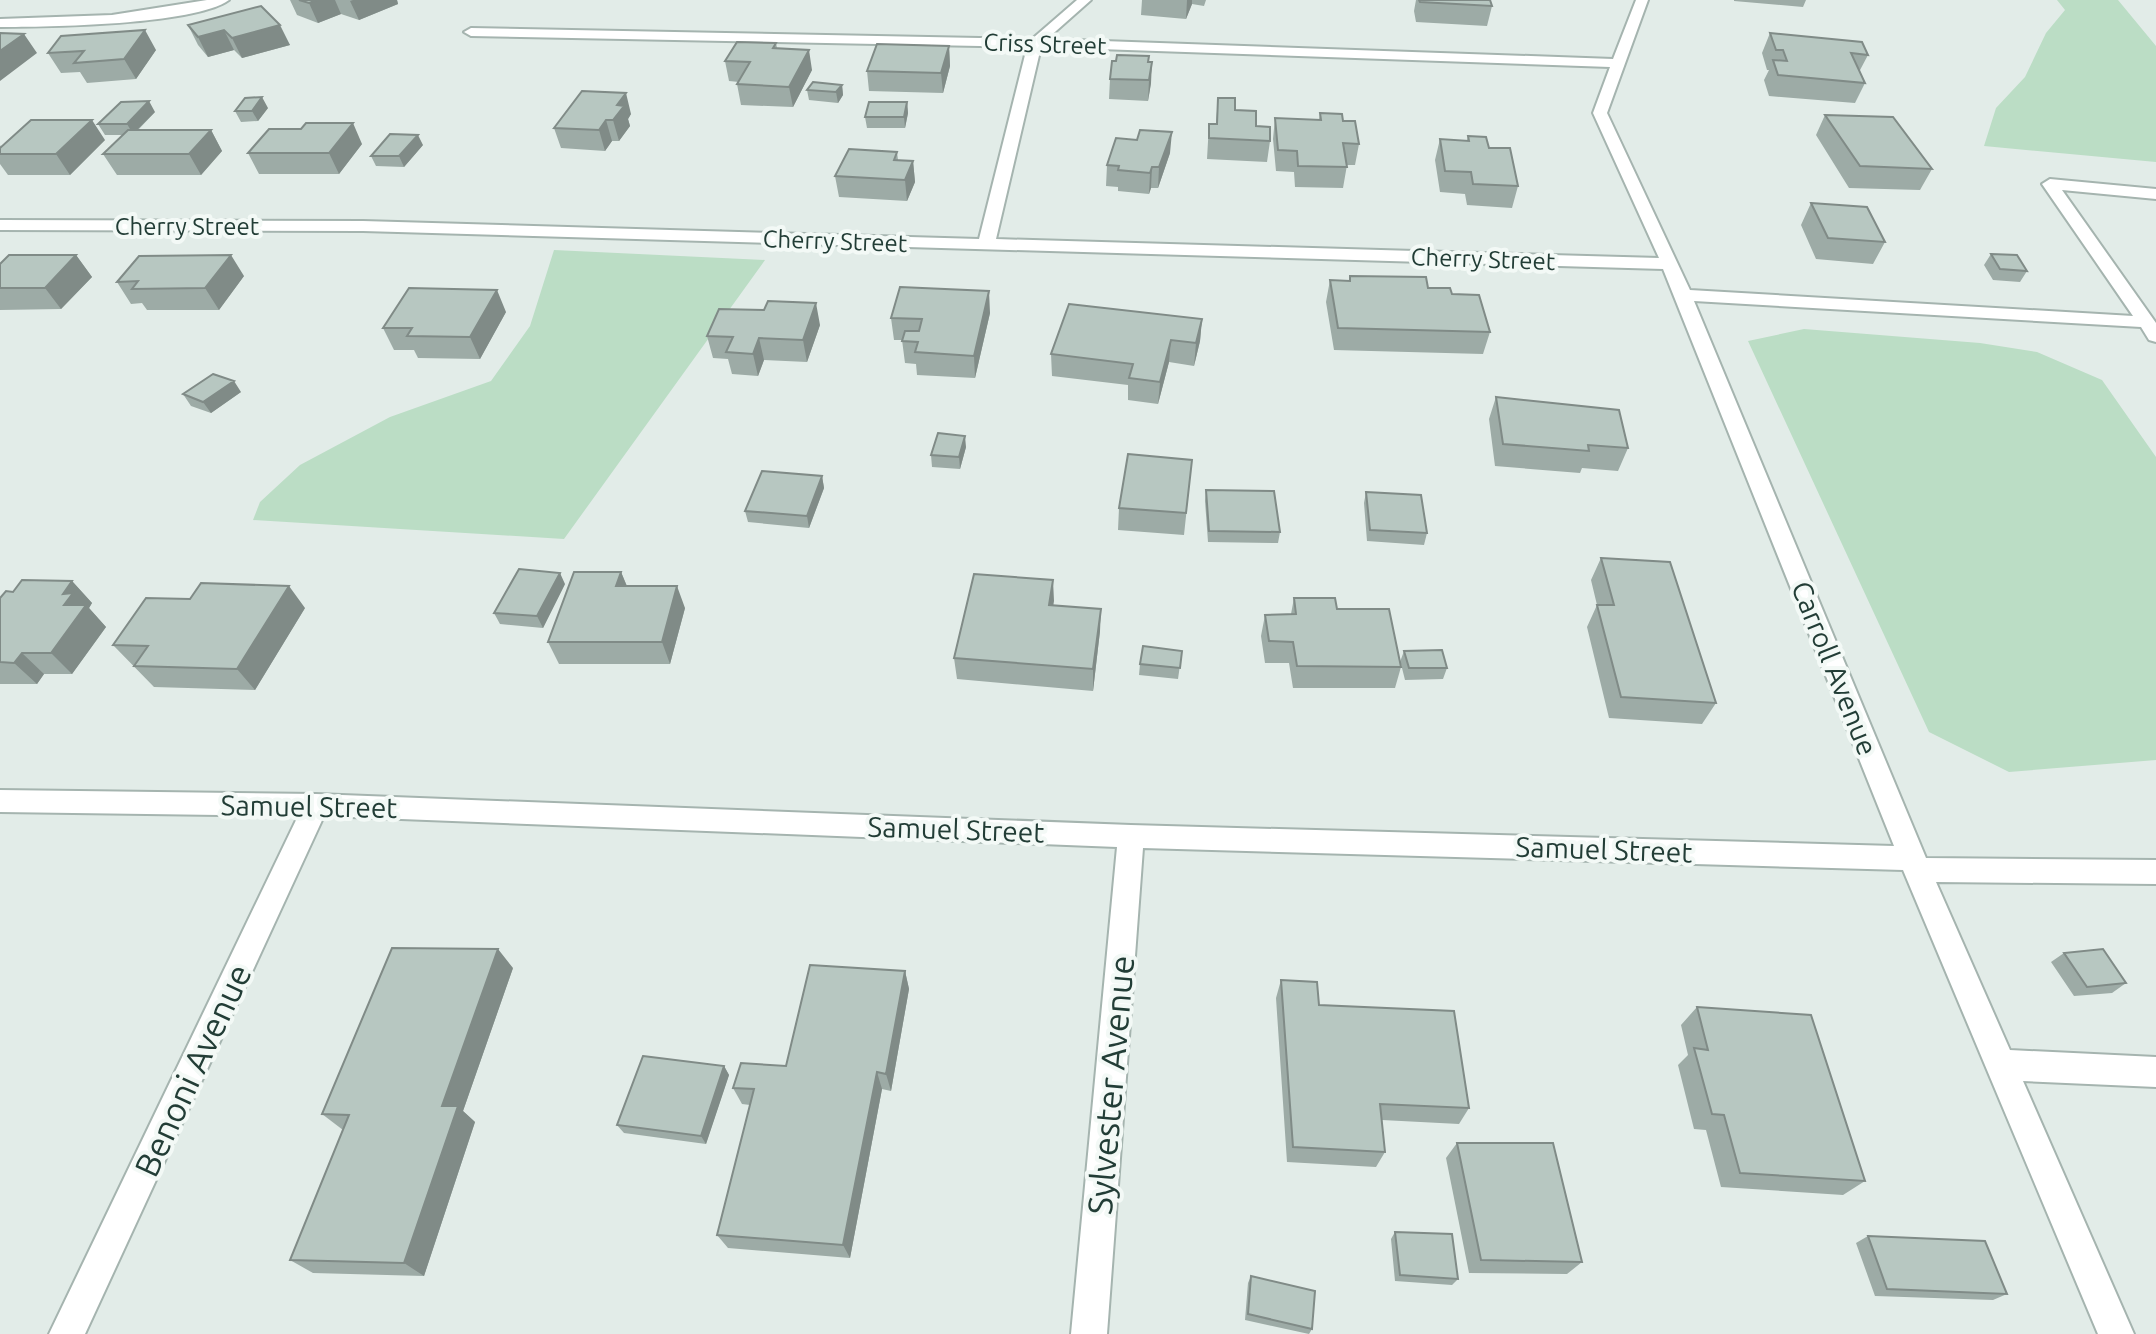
<svg xmlns="http://www.w3.org/2000/svg" width="2156" height="1334" font-family="Ubuntu,sans-serif">
  <rect width="100%" height="100%" fill="#e2ece8"/>
  <path fill="#bbddc5" d="M2057 0H2118L2156 46V162L1984 146 1996 108 2025 77 2046 33 2065 10Z
    M554 250 765 260 564 539 253 520 260 502 300 465 390 417 491 381 530 326Z
    M1804 329 1980 343 2037 352 2102 380 2156 457V760L2009 772 1929 732 1748 341Z"/>
  <g fill="none" stroke-linecap="round" stroke-linejoin="round">
    <defs>
      <path id="minor" d="M207 0H229C195 25 47 27 0 27V19L112 15Z
        M1077 0H1091L1047 39 1613 59 1636 0H1648L1607 113 1690 290 2133 316 2042 184 2050 179 2156 189V199L2062 190 2156 323V342L2149 340 2141 327 1694 301 1926 858 2156 860V884L1936 882 2010 1050 2156 1057V1087L2023 1081 2134 1334H2098L1903 870 1143 848 1107 1334H1071L1117 847 324 816 85 1334H49L298 816 0 812V790L316 794 1131 825 1894 846 1663 269 363 231 0 230V220L363 221 979 239 1027 47 471 36 464 32 471 28 1032 39ZM1041 47 1610 67 1593 113 1659 258 996 239Z"/>
    </defs>
    <use href="#minor" stroke="#a5b4af" stroke-width="4"/>
    <use href="#minor" fill="#fff" fill-rule="evenodd"/>
  </g>
  <path fill="#9daba6" d="M290 0H397L398 4 359 20 341 14 318 23 297 15Z
    M1142 0H1206L1204 6 1192 4 1186 19 1141 15Z
    M1416 0H1490L1492 6 1487 26 1416 22 1414 11Z
    M1734 0H1806L1803 7 1734 1Z
    M261 6 290 45 242 58 234 50 208 57 198 45 188 25Z
    M1770 33 1868 55 1859 72 1865 83 1855 103 1769 96 1764 80 1769 70H1767L1762 53Z
    M61 36 156 50 136 79 87 83 80 72 61 73 48 53Z
    M776 43 777 48 812 70 793 107 741 105 737 84 739 82 729 81 725 61Z
    M949 46 950 66 943 93 869 91 867 71Z
    M1148 62 1151 83 1148 101 1109 99 1110 79Z
    M842 85 843 95 838 103 809 100 807 90Z
    M1218 98 1256 126 1270 141 1267 162 1207 159 1209 124H1216Z
    M907 102 908 113 905 128H867L865 117Z
    M268 108 258 121 241 122 235 111Z
    M155 112 138 130H211L222 151 201 175H117L103 154 123 135H105L98 124Z
    M1320 113 1343 121 1359 144 1355 165H1347L1343 188 1295 187 1294 172 1276 171 1273 139 1275 118 1319 120Z
    M631 114 628 119 630 126 619 141H612L605 151 561 148 554 128Z
    M1825 115 1932 169 1920 190 1849 188 1816 135Z
    M1468 136 1518 186 1512 208 1467 205 1465 194 1440 192 1435 160 1440 139 1467 141Z
    M105 140 70 175H8L0 164V145L1 147Z
    M362 144 339 174H259L248 153Z
    M423 145 404 167 376 166 371 156Z
    M897 152 898 160 913 161 915 182 907 201 839 197 835 176Z
    M1170 153 1158 188H1151L1149 194 1118 191V187L1106 186 1107 165Z
    M1811 203 1885 242 1873 264 1816 259 1801 225Z
    M1991 254 2027 271 2020 282 1993 280 1984 265Z
    M76 255 92 277 61 309 0 310V264Z
    M244 276 219 310H147L142 303 131 304 117 282Z
    M1350 276 1428 288 1452 294 1490 332 1483 354 1334 350 1326 302 1330 280 1349 281Z
    M506 312 480 359 418 358 414 350H394L383 328Z
    M990 313 975 378 917 375 916 364 905 363 902 340H894L891 318Z
    M1202 319 1200 341 1194 366 1169 362 1158 404 1128 400V385L1052 376 1051 354Z
    M820 325 807 362 764 360 758 376 732 374 728 359 713 358 707 336Z
    M241 392 211 413 191 406 183 394Z
    M1496 397 1628 448 1618 471 1582 468 1580 473 1495 466 1489 419Z
    M966 447 960 469 932 467 931 455Z
    M1192 460 1184 535 1118 530 1119 508Z
    M822 476 824 488 809 528 748 522 745 511Z
    M1206 490 1280 532 1278 543 1208 542 1205 501Z
    M1366 492 1427 533 1424 545 1367 541 1364 503Z
    M1601 558 1716 703 1702 724 1609 718 1587 627 1597 605 1591 580Z
    M621 572 627 586 685 608 670 664H559L548 642Z
    M1053 580V605L1100 631 1093 691 957 679 954 658Z
    M72 581 92 603 89 608 106 627 72 674H44L37 684H0V598Z
    M565 584 543 628 500 624 494 613Z
    M1294 598 1337 609 1400 662 1404 651 1447 668 1443 679 1405 680 1401 664V667L1395 688H1293L1289 663H1265L1261 636 1265 615 1291 614Z
    M305 608 255 690 154 687 113 645Z
    M1182 651 1178 679 1139 675 1140 664Z
    M2064 953 2126 983 2112 993 2074 996 2051 962Z
    M513 968 463 1111 475 1122 424 1276 313 1273 290 1260 343 1130 322 1114Z
    M905 971 909 989 891 1091 882 1089 850 1258 728 1248 717 1235 750 1105 742 1104 733 1088 786 1066Z
    M1281 980 1469 1108 1459 1124 1382 1120 1385 1152 1376 1167 1287 1162 1276 998Z
    M1697 1007 1865 1181 1843 1195 1721 1187 1706 1130 1694 1129 1678 1065 1688 1055 1681 1025Z
    M724 1066 729 1075 706 1144 624 1133 617 1125Z
    M1457 1143 1582 1262 1567 1274 1469 1273 1446 1158Z
    M1395 1232 1458 1279 1452 1285 1395 1281 1391 1239Z
    M1868 1236 2007 1294 1993 1300 1875 1296 1856 1243Z
    M1251 1276 1312 1329 1309 1334 1245 1320 1248 1283Z"/>
  <path fill="#808b87" d="M317 0H335L341 14 318 23 309 3Z
    M353 0H397L398 4 359 20 350 1Z
    M1187 0H1192V4L1186 19Z
    M280 25 290 45 242 58 232 38Z
    M145 30 156 50 136 79 124 59Z
    M224 30 234 50 208 57 198 37Z
    M24 34 37 53 0 81V51Z
    M949 46 950 66 943 93 941 73Z
    M809 50 812 70 793 107 789 87Z
    M1152 62 1151 83 1148 101 1149 80Z
    M842 85 843 95 838 103 836 92Z
    M626 93 631 114 628 119 630 126 619 141 613 120 617 105Z
    M262 97 268 108 258 121 252 111Z
    M149 101 155 112 133 134 127 124Z
    M907 102 908 113 905 128 904 117Z
    M92 120 105 140 70 175 56 154Z
    M606 120 612 141 605 151 599 130Z
    M353 123 362 144 339 174 329 153Z
    M211 130 222 151 201 175 189 154Z
    M1172 132 1170 153 1158 188 1159 167Z
    M418 135 423 145 404 167 399 156Z
    M913 161 915 182 907 201 905 180Z
    M1152 167 1151 188 1149 194 1150 173Z
    M76 255 92 277 61 309 45 288Z
    M231 255 244 276 219 310 205 288Z
    M497 290 506 312 480 359 470 337Z
    M989 291 990 313 975 378 974 356Z
    M816 303 820 325 807 362 803 340Z
    M1202 319 1200 341 1194 366 1196 343Z
    M759 338 764 360 758 376 753 354Z
    M1171 340 1169 362 1158 404 1160 382Z
    M234 381 241 392 211 413 203 402Z
    M965 436 966 447 960 469 959 457Z
    M822 476 824 488 809 528 807 516Z
    M621 572 630 594 616 586Z
    M560 573 565 584 543 628 537 616Z
    M1053 580 1054 601 1050 626 1049 605Z
    M72 581 92 603 89 608 106 627 72 674 51 653 64 605 63 594Z
    M289 586 305 608 255 690 237 669Z
    M677 586 685 608 670 664 662 642Z
    M1101 609 1100 631 1093 691V669Z
    M22 653 44 674 37 684 14 663Z
    M498 949 513 968 463 1111 475 1122 424 1276 404 1263 442 1106Z
    M905 971 909 989 891 1091 886 1074Z
    M724 1066 729 1075 706 1144 701 1136Z
    M877 1072 882 1089 850 1258 843 1245Z"/>
  <path fill="#b7c7c1" stroke="#808b87" stroke-width="2" d="M299 0H317L309 3Z
    M1419 0H1490L1492 6 1420 2Z
    M261 6 280 25 232 38 224 30 198 37 188 25Z
    M145 30 124 59 74 63 84 51 48 53 61 36Z
    M0 33 24 34 0 51Z
    M1770 33 1862 42 1868 55 1851 53 1865 83 1778 75 1773 60 1787 61 1783 50H1776Z
    M737 42 776 43 773 48 809 50 789 87 737 84 750 62 725 61Z
    M877 44 949 46 941 73 867 71Z
    M1117 55 1149 56 1148 62H1152L1149 80 1110 79 1112 61H1116Z
    M813 82 842 85 836 92 807 90Z
    M582 91 626 93 617 105 624 106 613 120H606L599 130 554 128Z
    M262 97 252 111H235L245 98Z
    M1218 98H1235V110L1256 111V126L1270 127V141L1209 138V124H1217Z
    M149 101 127 124H98L121 102Z
    M869 102H907L904 117H865Z
    M1320 113 1342 114 1343 121H1355L1359 144 1343 143 1347 167 1298 166 1297 151 1278 150 1275 118 1321 120Z
    M1825 115 1893 117 1932 169 1860 166Z
    M31 120H92L56 154H0V148Z
    M306 123H353L329 153H248L269 129H301Z
    M128 130H211L189 154H103Z
    M1140 130 1172 132 1159 167H1152L1150 173 1118 170 1119 166 1107 165 1116 138 1137 140Z
    M390 134 418 135 399 156H371Z
    M1468 136 1486 137 1489 148H1510L1518 186 1473 184 1471 172 1445 171 1440 139 1469 141Z
    M849 149 897 152 894 160 913 161 905 180 835 176Z
    M1811 203 1867 207 1885 242 1828 238Z
    M1991 254 2017 255 2027 271 2000 269Z
    M9 255H76L45 288H0V264Z
    M231 255 205 288 132 289 138 281 117 282 139 256Z
    M1350 276 1426 277 1428 288H1450L1452 294 1479 295 1490 332 1338 328 1330 280 1350 281Z
    M900 287 989 291 974 356 915 352 918 342 902 341 905 331H919L922 319 891 318Z
    M409 288 497 290 470 337 407 336 412 328H383Z
    M768 301 816 303 803 340 759 338 753 354 726 352 733 337 707 336 719 309 764 310Z
    M1069 304 1202 319 1196 343 1171 340 1160 382 1129 378 1133 364 1051 354Z
    M213 374 234 381 203 402 183 394Z
    M1496 397 1619 410 1628 448 1588 445 1589 451 1503 444Z
    M938 433 965 436 959 457 931 455Z
    M1128 454 1192 460 1186 513 1119 508Z
    M762 471 822 476 807 516 745 511Z
    M1206 490 1274 491 1280 532 1209 531Z
    M1366 492 1421 495 1427 533 1370 530Z
    M1601 558 1670 562 1716 703 1621 697 1597 605H1614Z
    M519 569 560 573 537 616 494 613Z
    M574 572H621L616 586H677L662 642H548Z
    M974 574 1053 580 1049 605 1101 609 1093 669 954 658Z
    M22 580 72 581 63 594 73 593 64 605H86L51 653H22L14 663 0 662V598L6 591 13 592Z
    M201 583 289 586 237 669 134 666 148 646 113 645 146 598 190 599Z
    M1294 598H1335L1337 609H1389L1401 667 1297 666 1293 642 1269 641 1265 615 1296 614Z
    M1143 646 1182 651 1180 668 1140 664Z
    M1442 650 1447 668H1409L1404 651Z
    M392 948 498 949 442 1106H458L404 1263 290 1260 349 1115 322 1114Z
    M2103 949 2126 983 2087 987 2064 953Z
    M810 965 905 971 886 1074 877 1072 843 1245 717 1235 754 1089 733 1088 741 1063 786 1066Z
    M1281 980 1317 982 1319 1005 1454 1011 1469 1108 1380 1104 1385 1152 1293 1147Z
    M1697 1007 1811 1015 1865 1181 1740 1173 1724 1115 1712 1114 1694 1048 1708 1050Z
    M643 1056 724 1066 701 1136 617 1125Z
    M1457 1143H1553L1582 1262 1481 1260Z
    M1395 1232 1452 1234 1458 1279 1400 1275Z
    M1868 1236 1985 1241 2007 1294 1887 1289Z
    M1251 1276 1315 1291 1312 1329 1248 1314Z"/>
  <g text-anchor="middle" dominant-baseline="central" stroke-width="8" stroke-linejoin="round" paint-order="stroke">
    <g font-size="24" fill="#223d36" stroke="#f3f9f6">
      <text transform="translate(1045 44) rotate(2)">Criss Street</text>
      <text x="187" y="226">Cherry Street</text>
      <text transform="translate(835 241) rotate(2)">Cherry Street</text>
      <text transform="translate(1483 259) rotate(2)">Cherry Street</text>
    </g>
    <g font-size="28" fill="#223d36" stroke="#f3f9f6">
      <text transform="translate(1835 668) rotate(68)">Carroll Avenue</text>
      <text transform="translate(309 806) rotate(1)">Samuel Street</text>
      <text transform="translate(956 829) rotate(2)">Samuel Street</text>
      <text transform="translate(1604 849) rotate(2)">Samuel Street</text>
    </g>
    <g font-size="34" fill="#223d36" stroke="#f3f9f6">
      <text transform="translate(192 1070) rotate(-65)">Benoni Avenue</text>
      <text transform="translate(1110 1085) rotate(-85)">Sylvester Avenue</text>
    </g>
  </g>
</svg>
